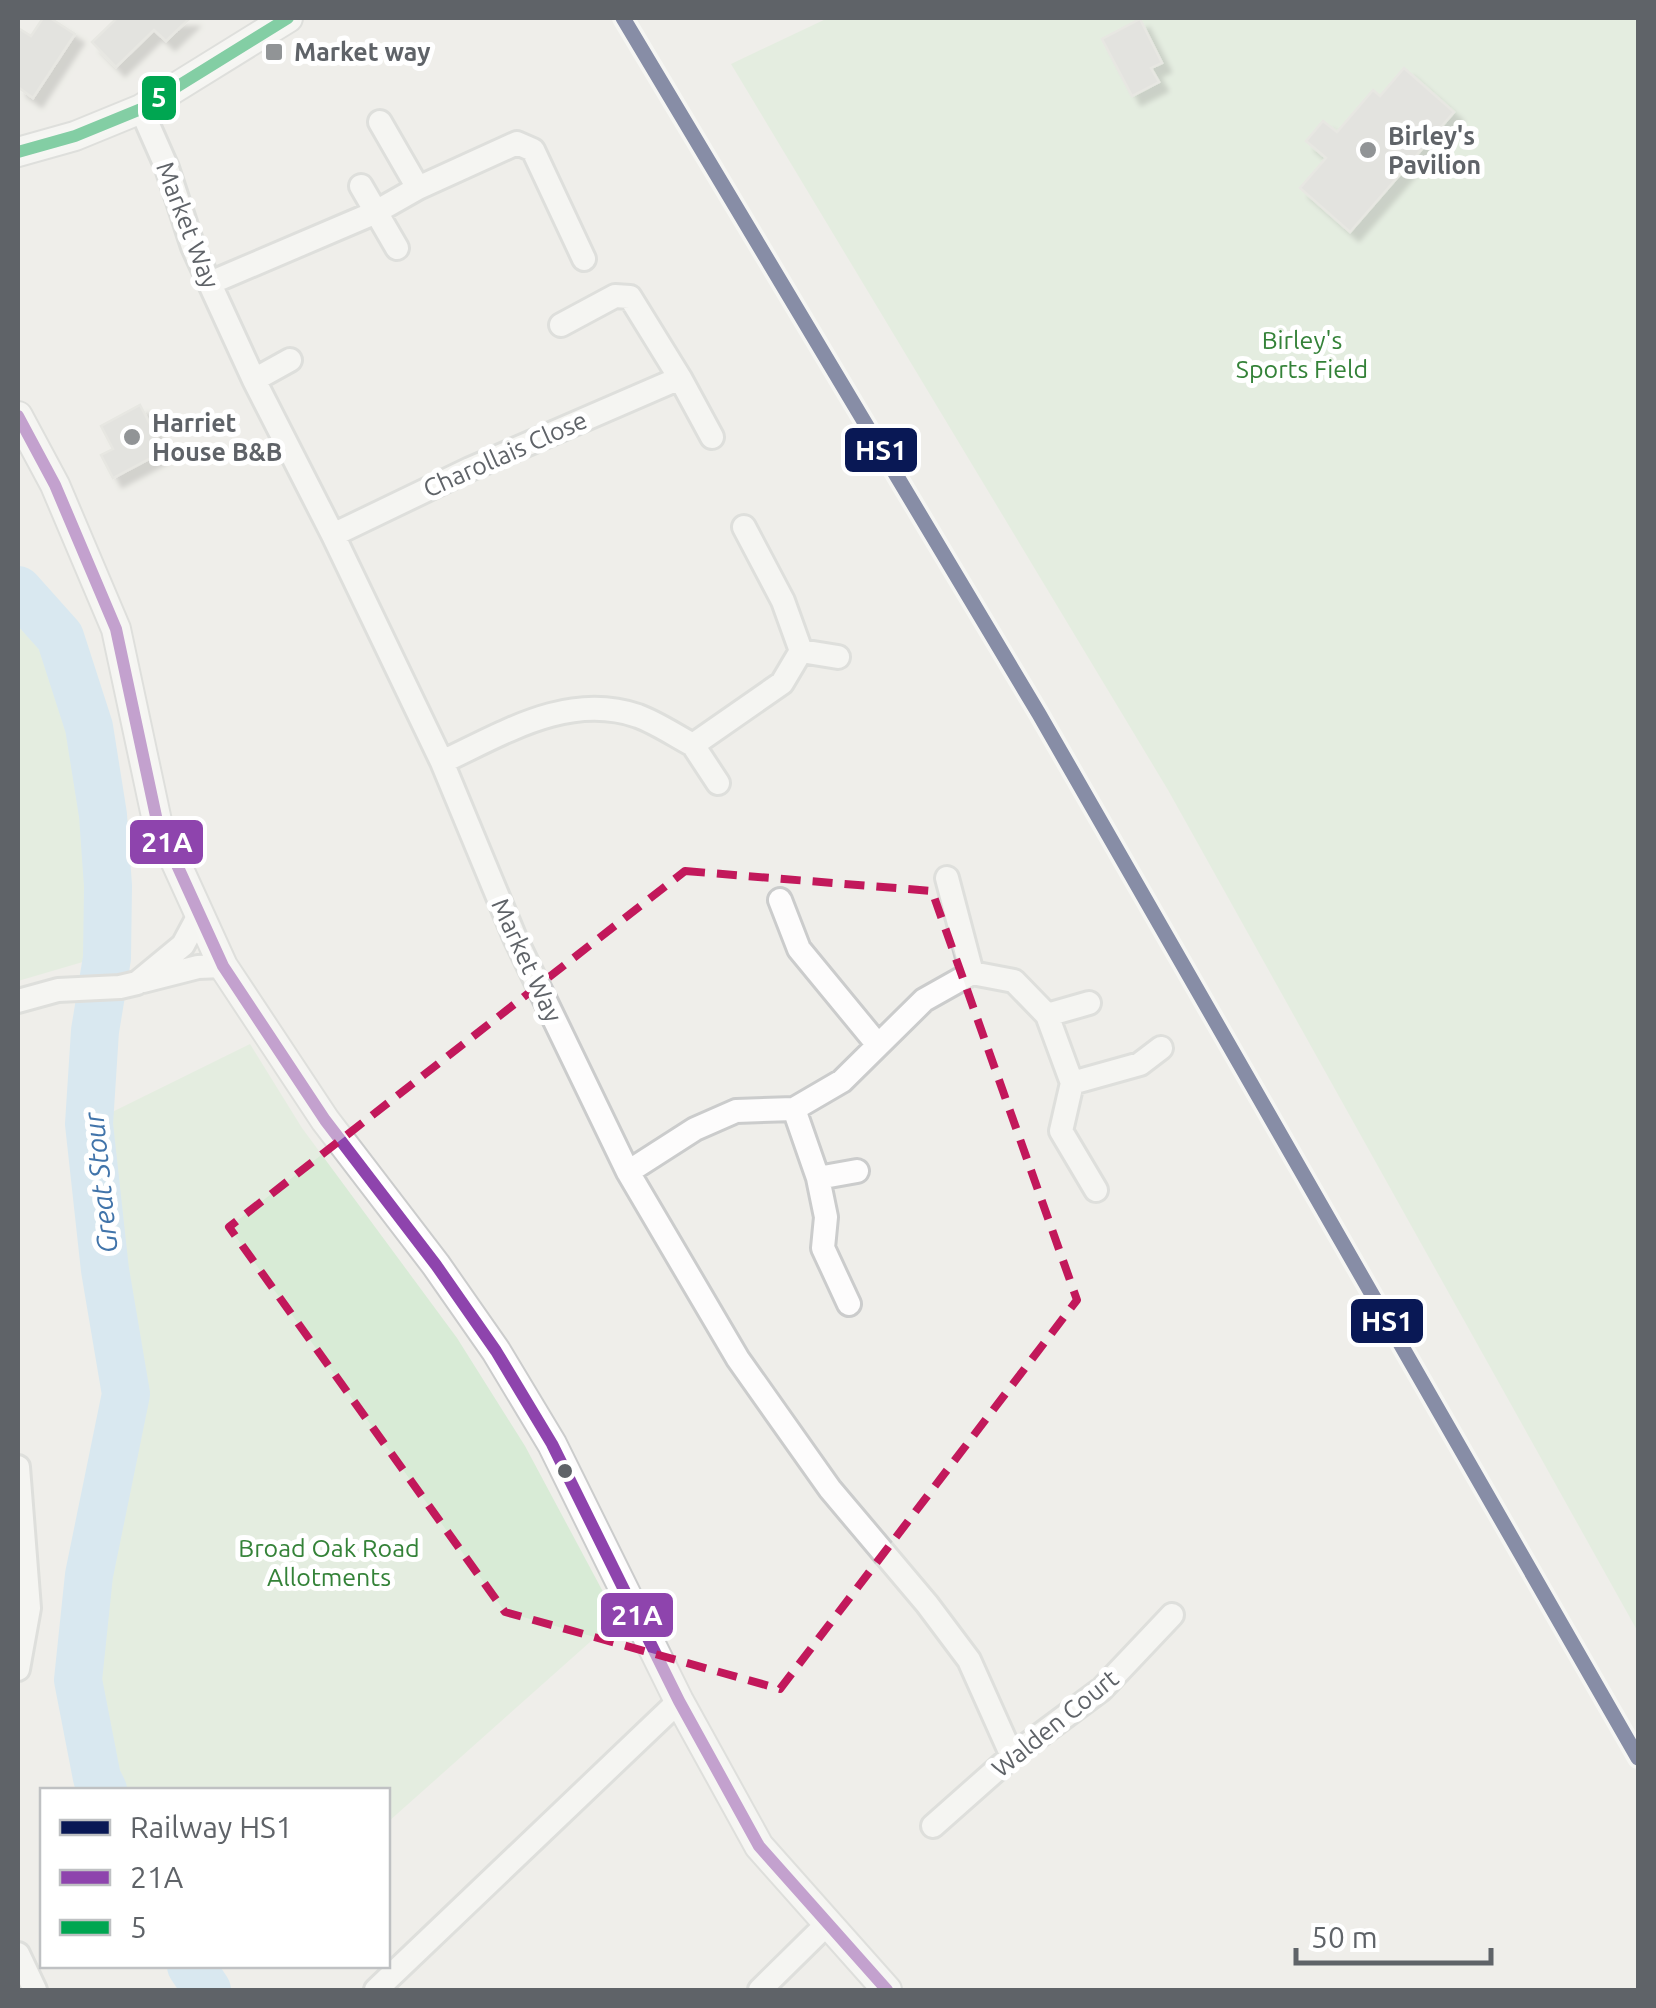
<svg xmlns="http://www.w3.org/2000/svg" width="1656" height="2008" viewBox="0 0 1656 2008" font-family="Ubuntu,sans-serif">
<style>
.green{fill:#d8ebd6}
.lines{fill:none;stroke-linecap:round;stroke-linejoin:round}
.river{stroke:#bfe0f9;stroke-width:48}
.building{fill:#d6d5d3;stroke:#deddd9;stroke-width:2.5;filter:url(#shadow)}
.minor-casing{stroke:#cbcccc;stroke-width:28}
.tertiary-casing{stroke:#cbcccc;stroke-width:32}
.minor{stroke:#fdfcfc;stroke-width:22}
.tertiary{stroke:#fdfcfc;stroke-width:28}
.bus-1-casing{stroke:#fff;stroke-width:20}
.bus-2-casing{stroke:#fff;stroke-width:20}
.bus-1{stroke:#8e44ad;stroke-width:12}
.bus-2{stroke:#00a651;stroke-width:12}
.rail-1-casing{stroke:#fff;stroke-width:22}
.rail-1{stroke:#091855;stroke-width:15}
.marked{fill:none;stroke:#c2185b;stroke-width:8;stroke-dasharray:20 12;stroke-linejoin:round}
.poi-dot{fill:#919496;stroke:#fff;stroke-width:4}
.bus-dot{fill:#5f6368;stroke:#fff;stroke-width:4}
.labels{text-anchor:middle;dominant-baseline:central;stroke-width:10;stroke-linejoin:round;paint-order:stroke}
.poi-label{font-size:25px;font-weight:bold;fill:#5f6368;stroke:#fff;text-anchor:start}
.street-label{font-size:25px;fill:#5f6368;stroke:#fff}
.park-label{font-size:25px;fill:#348238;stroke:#fff}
.water-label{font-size:28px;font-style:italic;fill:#4174aa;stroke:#fff}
.line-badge{stroke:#fff;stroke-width:4}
.badge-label{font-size:28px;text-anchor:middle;font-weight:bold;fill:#fff}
</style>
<defs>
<filter id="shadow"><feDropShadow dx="9" dy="9" stdDeviation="2.5" flood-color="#0004"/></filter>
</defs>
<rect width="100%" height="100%" fill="#efeeea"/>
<path class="green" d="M 828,18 L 1638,18 L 1638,1632 L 1168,790 L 731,64 Z
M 18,623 L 30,633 L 62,677 L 85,771 L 93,959 L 18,981 Z
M 250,1044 L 302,1128 L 457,1338 L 525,1446 L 617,1618 L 388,1822 L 388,1790 L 112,1790 L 86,1679 L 94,1575 L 130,1393 L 127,1348 L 112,1268 L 96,1120 Z"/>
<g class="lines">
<path class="river" d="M 18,590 L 60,637 L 89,727 L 103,815 L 108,886 L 107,958 L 95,1031 L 89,1124 L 105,1270 L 126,1394 L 89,1575 L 78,1680 L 97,1778 L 103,1790
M 191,1966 L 207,1990"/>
</g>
<path class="building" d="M 43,18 L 50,18 L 75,34 L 33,98 L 18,87 L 18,28 L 31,36 Z
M 117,18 L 190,18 L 166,41 L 154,30 L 116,67 L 92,42 Z
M 1140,19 L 1162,63 L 1151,68 L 1159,82 L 1132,96 L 1102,39 Z
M 1404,68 L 1454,112 L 1350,232 L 1300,188 L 1326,158 L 1306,141 L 1323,121 L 1337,132 L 1373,90 L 1380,96 Z
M 140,405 L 164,451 L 113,478 L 101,455 L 113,449 L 101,426 Z"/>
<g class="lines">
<defs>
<path id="minor" d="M 141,109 L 167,168 L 193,247 L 254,380 L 333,535 L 442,762 L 515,938 L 628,1172 L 738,1359 L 830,1489 L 927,1604 L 969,1660 L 1012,1756
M 380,122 L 418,188
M 361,186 L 397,248
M 210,283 L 374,213 L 418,188 L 517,143 L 533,150 L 584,259
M 680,378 L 712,437
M 254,380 L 290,360
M 333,535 L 470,469 L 680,378 L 630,297 L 615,296 L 561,325
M 801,651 L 838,657
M 693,745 L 718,783
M 442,762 C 504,733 568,692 638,716 C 657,723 676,736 693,745 L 782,683 L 801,651 L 783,601 L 744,527
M 947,878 L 972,973
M 780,900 L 799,949 L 878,1045
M 143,981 L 198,967 L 223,966
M 18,1001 L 58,990 L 120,987 L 137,983 L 183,945 L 198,917
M 1047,1015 L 1089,1003
M 1072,1083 L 1140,1064 L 1161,1048
M 794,1109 L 818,1178 L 826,1217 L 823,1248 L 849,1304
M 628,1172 L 695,1129 L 736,1111 L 794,1109 L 842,1081 L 924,1000 L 972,973 L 1014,981 L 1047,1015 L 1072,1083 L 1061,1131 L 1096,1190
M 818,1178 L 857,1171
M 18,1467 L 29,1608 L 18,1669
M 933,1826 L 1012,1756 L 1102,1689 L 1172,1615
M 18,1954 L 35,1990
M 376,1990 L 679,1701
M 760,1990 L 827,1924"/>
<path id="tertiary" d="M 18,152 L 75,136 L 141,109 L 288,18
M 18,416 L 55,485 L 116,629 L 157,821 L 223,966 L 325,1120 L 436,1265 L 496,1351 L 552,1444 L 679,1701 L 759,1846 L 887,1990"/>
</defs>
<use href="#minor" class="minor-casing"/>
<use href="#tertiary" class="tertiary-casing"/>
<use href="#minor" class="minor"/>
<use href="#tertiary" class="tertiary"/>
<defs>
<path id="bus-1" d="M 18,416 L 55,485 L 116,629 L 157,821 L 223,966 L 325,1120 L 436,1265 L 496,1351 L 552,1444 L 679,1701 L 759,1846 L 887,1990"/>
<path id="bus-2" d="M 18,152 L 75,136 L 141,109 L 288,18"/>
</defs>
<use href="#bus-1" class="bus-1-casing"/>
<use href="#bus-2" class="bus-2-casing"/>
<use href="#bus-1" class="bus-1"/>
<use href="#bus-2" class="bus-2"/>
<defs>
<path id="rail-1" d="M 623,18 L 1039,714 L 1638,1758"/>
</defs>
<use href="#rail-1" class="rail-1-casing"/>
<use href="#rail-1" class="rail-1"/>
</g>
<path d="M0 0H1656V2008H0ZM 685,871 L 932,891 L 1077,1300 L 780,1689 L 505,1612 L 229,1227 Z" fill="#efeeea" fill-opacity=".55" fill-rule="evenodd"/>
<path class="marked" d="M 685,871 L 932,891 L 1077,1300 L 780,1689 L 505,1612 L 229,1227 Z"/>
<g class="poi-dot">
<rect x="264" y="42" width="20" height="20" rx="5"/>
<circle cx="1368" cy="150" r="10"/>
<circle cx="132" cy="437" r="10"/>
</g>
<circle class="bus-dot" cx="565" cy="1471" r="9"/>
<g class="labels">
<g class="poi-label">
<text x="294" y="52">Market way</text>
<text x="1388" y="136">Birley's<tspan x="1388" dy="29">Pavilion</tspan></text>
<text x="152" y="423">Harriet<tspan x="152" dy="29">House B&amp;B</tspan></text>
</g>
<g class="street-label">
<text transform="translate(188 225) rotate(69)">Market Way</text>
<text transform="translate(505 454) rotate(-24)">Charollais Close</text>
<text transform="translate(527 960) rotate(65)">Market Way</text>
<text transform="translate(1055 1723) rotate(-39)">Walden Court</text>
</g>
<g class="park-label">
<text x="1302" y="340">Birley's<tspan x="1302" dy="29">Sports Field</tspan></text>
<text x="329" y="1548">Broad Oak Road<tspan x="329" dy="29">Allotments</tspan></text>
</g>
<g class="water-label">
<text transform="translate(100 1183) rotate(-96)">Great Stour</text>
</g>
</g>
<g class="line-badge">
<rect x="140" y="74" width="38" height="48" rx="10" fill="#00a651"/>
<rect x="843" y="426" width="76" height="48" rx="10" fill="#091855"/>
<rect x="128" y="818" width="77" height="48" rx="10" fill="#8e44ad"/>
<rect x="1349" y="1297" width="76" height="48" rx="10" fill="#091855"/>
<rect x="599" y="1591" width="76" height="48" rx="10" fill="#8e44ad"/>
</g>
<g class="badge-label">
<text x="159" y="107">5</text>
<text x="881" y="460">HS1</text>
<text x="167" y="852">21A</text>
<text x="1387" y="1331">HS1</text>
<text x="637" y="1625">21A</text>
</g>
<rect width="1656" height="2008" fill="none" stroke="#5f6368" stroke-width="40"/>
<rect x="40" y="1788" width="350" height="180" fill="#ffffff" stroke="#bfc1c3" stroke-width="2.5"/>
<rect x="60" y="1820" width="50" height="15" fill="#091855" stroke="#bfc1c3" stroke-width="2.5"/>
<text x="130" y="1838" font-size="30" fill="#5f6368">Railway HS1</text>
<rect x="60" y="1870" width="50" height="15" fill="#8e44ad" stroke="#bfc1c3" stroke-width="2.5"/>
<text x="130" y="1888" font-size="30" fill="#5f6368">21A</text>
<rect x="60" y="1920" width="50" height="15" fill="#00a651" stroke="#bfc1c3" stroke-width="2.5"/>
<text x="130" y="1938" font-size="30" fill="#5f6368">5</text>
<path d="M1296 1948v15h195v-15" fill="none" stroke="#5f6368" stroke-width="5"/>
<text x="1311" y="1948" font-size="30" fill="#5f6368" stroke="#ffffff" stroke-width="8" paint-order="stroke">50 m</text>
</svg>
